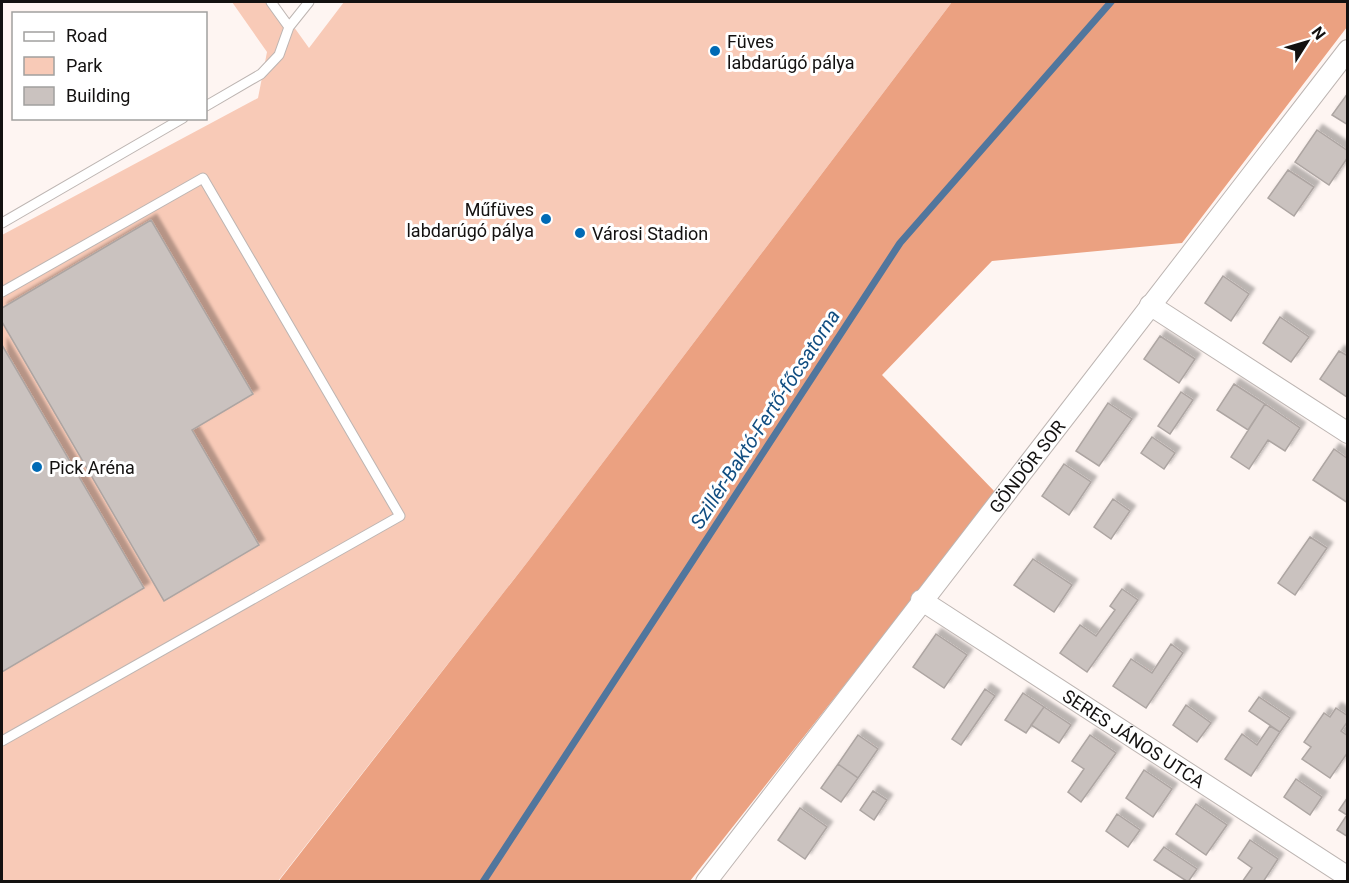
<svg xmlns="http://www.w3.org/2000/svg" width="1349" height="883" viewBox="0 0 1349 883" font-family="Roboto,sans-serif">
<style>
.green{fill:#f8cab7}
.forest{fill:#eba181}
.lines{fill:none;stroke-linecap:round;stroke-linejoin:round}
.stream{stroke:#51769d;stroke-width:7}
.building{fill:#cac2bf;stroke:#ada5a2;stroke-width:1.5;filter:url(#shadow)}
.service-casing{stroke:#bdb5b2;stroke-width:11}
.minor-casing{stroke:#bdb5b2;stroke-width:22}
.service{stroke:#fff;stroke-width:9}
.minor{stroke:#fff;stroke-width:20}
.poi-dot{fill:#006ab5;stroke:#fff;stroke-width:2}
.labels{text-anchor:middle;dominant-baseline:central;stroke-width:6;stroke-linejoin:round;paint-order:stroke}
.poi-label{font-size:18px;fill:#131110;stroke:#fff;text-anchor:start}
.street-label{font-size:18px;fill:#131110;stroke:#fff}
.water-label{font-size:20px;font-style:italic;fill:#124e81;stroke:#fff}
</style>
<defs>
<filter id="shadow"><feDropShadow dx="5.5" dy="-5.5" stdDeviation="1.5" flood-color="#0004"/></filter>
</defs>
<rect width="100%" height="100%" fill="#fef5f2"/>
<path class="green" d="M 232,2 L 276,2 L 309,48 L 344,2 L 952,2 L 529,560 L 278,881 L 2,881 L 2,235 L 258,98 L 267,52 Z"/>
<path class="forest" d="M 952,2 L 1347,2 L 1347,27 L 1182,243 L 992,261 L 882,375 L 996,493 L 690,881 L 278,882 L 529,560 Z"/>
<g class="lines">
<path class="stream" d="M 483,882 L 900,243 L 1111,2"/>
</g>
<path class="building" d="M 1348,93 L 1348,125 L 1332,115 Z
M 1317,130 L 1348,151 L 1348,157 L 1329,185 L 1295,162 Z
M 1288,170 L 1314,187 L 1294,216 L 1268,198 Z
M 151,220 L 253,394 L 192,430 L 259,545 L 164,601 L 2,322 L 2,308 Z
M 1223,276 L 1249,294 L 1231,321 L 1205,303 Z
M 1280,317 L 1309,337 L 1291,362 L 1263,343 Z
M 1160,336 L 1195,359 L 1179,383 L 1144,359 Z
M 2,345 L 144,588 L 2,672 Z
M 1339,351 L 1348,356 L 1347,397 L 1320,379 Z
M 1234,384 L 1265,404 L 1248,430 L 1217,410 Z
M 1181,392 L 1193,400 L 1170,434 L 1158,426 Z
M 1108,403 L 1132,419 L 1099,466 L 1076,451 Z
M 1265,404 L 1300,428 L 1285,451 L 1268,440 L 1249,469 L 1231,457 Z
M 1152,437 L 1175,453 L 1164,469 L 1141,453 Z
M 1334,449 L 1348,459 L 1348,503 L 1313,480 Z
M 1064,464 L 1091,482 L 1069,515 L 1042,496 Z
M 1113,499 L 1130,511 L 1111,539 L 1094,527 Z
M 1310,537 L 1327,548 L 1295,595 L 1278,583 Z
M 1033,559 L 1072,585 L 1054,612 L 1014,585 Z
M 1122,589 L 1138,600 L 1087,672 L 1060,653 L 1080,625 L 1096,636 L 1115,610 L 1110,606 Z
M 936,634 L 967,655 L 944,688 L 913,667 Z
M 1171,644 L 1183,653 L 1146,708 L 1113,686 L 1131,659 L 1152,673 Z
M 985,689 L 995,696 L 961,745 L 952,739 Z
M 1023,693 L 1044,707 L 1026,733 L 1005,720 Z
M 1259,697 L 1290,718 L 1280,732 L 1249,711 Z
M 1186,705 L 1211,723 L 1197,742 L 1173,725 Z
M 1044,707 L 1071,725 L 1059,743 L 1031,725 Z
M 1336,708 L 1348,716 L 1348,721 L 1341,731 L 1348,736 L 1348,752 L 1330,778 L 1302,759 L 1311,747 L 1304,742 L 1324,713 L 1330,717 Z
M 1270,726 L 1280,732 L 1251,776 L 1225,759 L 1242,734 L 1257,745 Z
M 858,735 L 878,749 L 858,778 L 838,764 Z
M 1090,735 L 1116,753 L 1081,802 L 1068,792 L 1084,769 L 1072,761 Z
M 838,764 L 858,778 L 841,802 L 821,788 Z
M 1144,770 L 1172,789 L 1153,817 L 1126,798 Z
M 1296,779 L 1322,797 L 1310,815 L 1284,797 Z
M 873,791 L 887,800 L 874,820 L 860,810 Z
M 1348,797 L 1348,837 L 1337,830 L 1347,815 L 1339,810 Z
M 1196,804 L 1227,825 L 1206,855 L 1176,834 Z
M 800,808 L 827,827 L 805,859 L 778,840 Z
M 1117,814 L 1140,830 L 1128,847 L 1106,831 Z
M 1250,840 L 1278,859 L 1263,882 L 1242,882 L 1252,868 L 1238,858 Z
M 1164,847 L 1197,869 L 1188,882 L 1154,860 Z"/>
<g class="lines">
<defs>
<path id="service" d="M 271,2 L 289,27
M 206,106 L 261,74 L 279,55 L 289,27 L 309,2
M 2,223 L 183,118
M 2,292 L 203,178 L 400,516 L 2,741"/>
<g id="minor">
<path d="M 1150,305 L 1348,433"/>
<path id="s1" d="M 921,600 L 1348,877"/>
<path id="s2" d="M 706,882 L 1348,50"/>
</g>
</defs>
<use href="#service" class="service-casing"/>
<use href="#minor" class="minor-casing"/>
<use href="#service" class="service"/>
<use href="#minor" class="minor"/>
</g>
<g class="poi-dot">
<circle cx="715" cy="51" r="6"/>
<circle cx="546" cy="219" r="6"/>
<circle cx="580" cy="233" r="6"/>
<circle cx="37" cy="467" r="6"/>
</g>
<g class="labels">
<g class="poi-label">
<text x="727" y="41">Füves<tspan x="727" dy="21">labdarúgó pálya</tspan></text>
<text x="534" y="209" text-anchor="end">Műfüves<tspan x="534" dy="21">labdarúgó pálya</tspan></text>
<text x="592" y="233">Városi Stadion</text>
<text x="49" y="467">Pick Aréna</text>
</g>
<g class="street-label">
<text stroke="none"><textPath href="#s2" startOffset="525">GÖNDÖR SOR</textPath></text>
<text stroke="none"><textPath href="#s1" startOffset="254">SERES JÁNOS UTCA</textPath></text>
</g>
<g class="water-label">
<text transform="translate(765 419) rotate(-57)">Szillér-Baktó-Fertő-főcsatorna</text>
</g>
</g>
<rect width="1349" height="883" fill="none" stroke="#131110" stroke-width="6"/>
<rect x="12" y="12" width="195" height="108" fill="#ffffff" stroke="#a1a09f" stroke-width="1.5"/>
<rect x="24" y="32" width="30" height="9" fill="#ffffff" stroke="#a1a09f" stroke-width="1.5"/>
<text x="66" y="42" font-size="18" fill="#131110">Road</text>
<rect x="24" y="57" width="30" height="18" fill="#f8cab7" stroke="#a1a09f" stroke-width="1.5"/>
<text x="66" y="72" font-size="18" fill="#131110">Park</text>
<rect x="24" y="87" width="30" height="18" fill="#cac2bf" stroke="#a1a09f" stroke-width="1.5"/>
<text x="66" y="102" font-size="18" fill="#131110">Building</text>
<g transform="translate(1307 42) rotate(53)" stroke="#ffffff" stroke-width="4.5" paint-order="stroke">
<path d="M0-4.5L10 22L0 15L-10 22Z" fill="#131110"/>
<text y="-9" font-size="16" font-weight="bold" text-anchor="middle" fill="#131110">N</text>
</g>
</svg>
